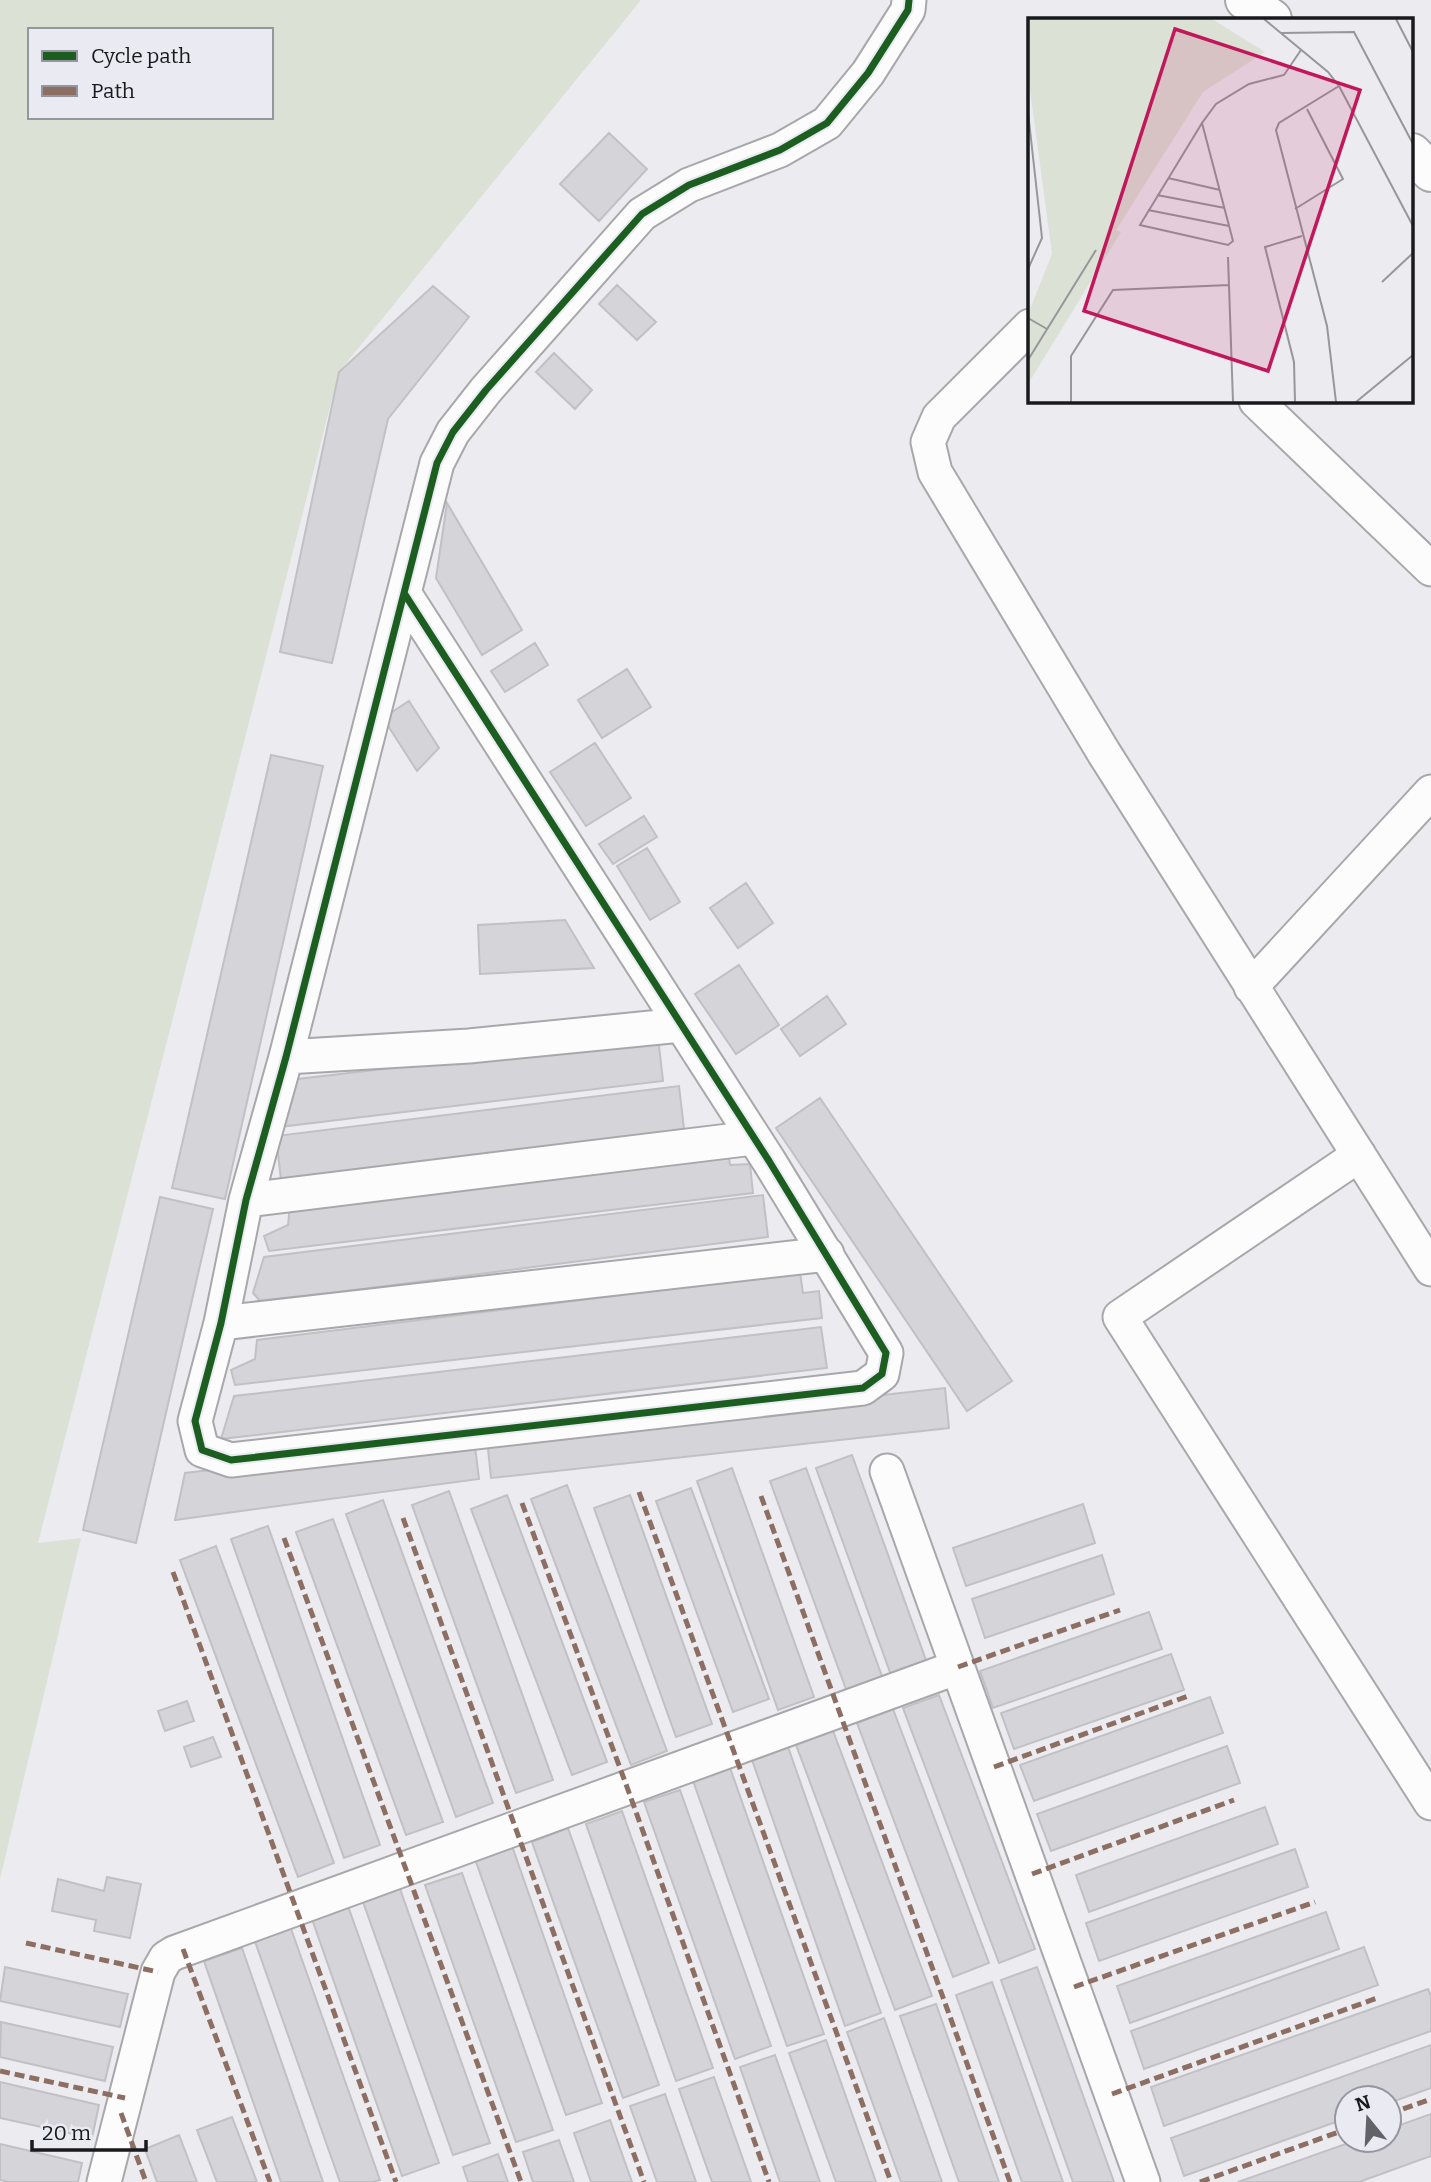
<svg xmlns="http://www.w3.org/2000/svg" width="1431" height="2182" viewBox="0 0 1431 2182" font-family="Bitter,serif">
<style>
.green{fill:#dce1d6;fill-rule:evenodd}
.building{fill:#d5d4d8;stroke:#c1c1c5;stroke-width:2}
.lines{fill:none;stroke-linecap:round;stroke-linejoin:round}
.street-casing{stroke:#a8a8ab;stroke-width:37}
.secondary-casing{stroke:#a8a8ab;stroke-width:42}
.street{stroke:#fcfcfd;stroke-width:33}
.secondary{stroke:#fcfcfd;stroke-width:38}
.quiet{stroke:#8d6e63;stroke-width:5;stroke-dasharray:10 5;stroke-linecap:butt}
.cycleway-casing{stroke:#e9eaf2;stroke-width:11}
.cycleway{stroke:#1b5e20;stroke-width:7}
.inset-road{fill:none;stroke:#97979b;stroke-width:2}
.view{fill:#c2185b;fill-opacity:0.15;stroke:#c2185b;stroke-width:3.5}
.inset-edge{fill:none;stroke:#191a1c;stroke-width:3.5}
</style>
<rect width="100%" height="100%" fill="#ebebf0"/>
<path class="green" d="M 0,0 L 641,0 L 339,372 L 38,1543 L 81,1538 L 0,1879 ZM 30,30 L 271,30 L 271,117 L 30,117 Z"/>
<path class="building" d="M 609,133 L 647,169 L 599,221 L 560,184 Z
M 617,285 L 656,322 L 637,340 L 599,304 Z
M 433,286 L 469,317 L 388,419 L 332,663 L 280,652 L 339,372 Z
M 554,353 L 592,390 L 575,409 L 536,372 Z
M 447,503 L 522,630 L 482,655 L 436,578 Z
M 535,643 L 548,665 L 505,692 L 491,671 Z
M 627,669 L 651,707 L 602,738 L 578,700 Z
M 409,701 L 439,748 L 417,771 L 383,718 Z
M 595,743 L 631,798 L 586,826 L 550,772 Z
M 271,755 L 323,766 L 225,1199 L 172,1188 Z
M 644,816 L 657,837 L 613,864 L 599,844 Z
M 647,848 L 680,902 L 650,920 L 617,866 Z
M 746,883 L 773,923 L 738,948 L 710,908 Z
M 565,920 L 594,968 L 480,974 L 478,925 Z
M 739,965 L 779,1025 L 736,1054 L 695,994 Z
M 827,996 L 846,1024 L 800,1056 L 781,1029 Z
M 658,1037 L 663,1081 L 279,1127 L 289,1080 Z
M 679,1086 L 684,1129 L 281,1180 L 276,1136 Z
M 820,1098 L 1012,1381 L 967,1411 L 776,1128 Z
M 728,1151 L 730,1165 L 750,1164 L 753,1193 L 269,1251 L 264,1236 L 288,1225 L 290,1205 Z
M 763,1195 L 768,1237 L 261,1302 L 253,1293 L 264,1257 Z
M 160,1197 L 213,1209 L 136,1543 L 83,1530 Z
M 800,1273 L 803,1293 L 819,1291 L 822,1318 L 235,1385 L 231,1370 L 255,1359 L 257,1340 Z
M 821,1327 L 827,1368 L 221,1439 L 234,1396 Z
M 945,1388 L 949,1428 L 491,1478 L 487,1439 Z
M 474,1438 L 479,1479 L 175,1520 L 185,1473 Z
M 852,1455 L 927,1663 L 891,1675 L 816,1468 Z
M 732,1468 L 814,1697 L 778,1710 L 697,1481 Z
M 806,1468 L 883,1679 L 847,1692 L 770,1481 Z
M 567,1485 L 667,1751 L 631,1765 L 531,1499 Z
M 691,1488 L 769,1699 L 733,1712 L 656,1501 Z
M 449,1491 L 553,1780 L 516,1793 L 412,1505 Z
M 507,1495 L 607,1762 L 572,1775 L 471,1509 Z
M 630,1495 L 712,1724 L 676,1737 L 594,1508 Z
M 383,1500 L 493,1803 L 456,1817 L 346,1514 Z
M 1083,1504 L 1095,1543 L 966,1586 L 953,1548 Z
M 333,1519 L 443,1822 L 406,1835 L 296,1532 Z
M 268,1526 L 380,1845 L 344,1858 L 231,1539 Z
M 216,1546 L 334,1863 L 298,1877 L 180,1560 Z
M 1102,1555 L 1114,1594 L 985,1638 L 972,1599 Z
M 1149,1612 L 1162,1649 L 993,1708 L 980,1671 Z
M 1171,1654 L 1184,1690 L 1014,1749 L 1001,1713 Z
M 939,1695 L 1035,1949 L 999,1963 L 903,1708 Z
M 1210,1697 L 1223,1733 L 1034,1801 L 1020,1765 Z
M 187,1701 L 194,1721 L 165,1731 L 158,1711 Z
M 893,1709 L 989,1963 L 953,1977 L 857,1723 Z
M 832,1728 L 932,1996 L 895,2010 L 795,1742 Z
M 213,1737 L 221,1757 L 191,1767 L 184,1747 Z
M 787,1744 L 881,2013 L 845,2026 L 751,1757 Z
M 1227,1746 L 1240,1783 L 1051,1851 L 1037,1814 Z
M 729,1765 L 824,2034 L 787,2046 L 692,1778 Z
M 680,1790 L 771,2046 L 735,2059 L 644,1802 Z
M 1265,1807 L 1278,1844 L 1089,1912 L 1076,1875 Z
M 622,1811 L 713,2068 L 676,2081 L 586,1824 Z
M 568,1828 L 659,2085 L 623,2098 L 532,1842 Z
M 512,1846 L 602,2103 L 566,2115 L 475,1859 Z
M 1295,1849 L 1308,1887 L 1099,1961 L 1086,1923 Z
M 462,1873 L 553,2130 L 516,2142 L 425,1885 Z
M 107,1877 L 141,1884 L 130,1938 L 94,1931 L 96,1920 L 52,1911 L 58,1879 L 104,1891 Z
M 399,1886 L 490,2143 L 453,2155 L 362,1899 Z
M 348,1906 L 439,2163 L 402,2176 L 312,1919 Z
M 1326,1912 L 1339,1949 L 1130,2023 L 1117,1986 Z
M 289,1923 L 380,2180 L 373,2182 L 340,2182 L 253,1936 Z
M 1364,1947 L 1378,1985 L 1144,2069 L 1131,2031 Z
M 242,1948 L 323,2182 L 281,2182 L 204,1961 Z
M 5,1967 L 128,1994 L 120,2027 L 0,2001 Z
M 1037,1967 L 1114,2182 L 1073,2182 L 1001,1980 Z
M 992,1982 L 1063,2182 L 1022,2182 L 956,1995 Z
M 1428,1989 L 1431,1996 L 1431,2031 L 1164,2126 L 1151,2087 Z
M 936,2004 L 999,2182 L 959,2182 L 900,2016 Z
M 884,2018 L 942,2182 L 901,2182 L 847,2032 Z
M 1,2022 L 113,2047 L 105,2081 L 0,2057 Z
M 826,2040 L 876,2182 L 836,2182 L 789,2053 Z
M 1431,2045 L 1431,2088 L 1389,2103 L 1389,2098 L 1347,2098 L 1347,2118 L 1184,2176 L 1171,2138 Z
M 775,2055 L 820,2182 L 780,2182 L 740,2067 Z
M 714,2077 L 751,2182 L 712,2182 L 679,2089 Z
M 0,2082 L 99,2105 L 92,2138 L 0,2118 Z
M 665,2094 L 696,2182 L 657,2182 L 630,2106 Z
M 1431,2114 L 1431,2156 L 1359,2182 L 1238,2182 L 1357,2140 L 1389,2140 L 1389,2129 Z
M 232,2117 L 257,2182 L 217,2182 L 197,2130 Z
M 610,2120 L 632,2182 L 591,2182 L 574,2133 Z
M 179,2135 L 197,2182 L 157,2182 L 145,2149 Z
M 559,2140 L 574,2182 L 533,2182 L 523,2152 Z
M 0,2144 L 82,2163 L 78,2182 L 9,2182 L 0,2180 Z
M 498,2154 L 508,2182 L 468,2182 L 463,2167 Z"/>
<g class="lines">
<defs>
<path id="street" d="M 1030,326 L 939,417 L 928,442 L 935,472 L 1104,753 L 1431,1269
M 1256,401 L 1431,569
M 404,593 L 286,1057 L 246,1200 L 221,1323 L 195,1421 L 202,1450 L 231,1460 L 863,1388 L 882,1374 L 886,1353 L 769,1161 L 404,593 L 437,463 L 453,432 L 486,390 L 642,214 L 689,185 L 780,150 L 827,123 L 868,73 L 908,10 L 909,0
M 1251,987 L 1431,792
M 286,1057 L 469,1046 L 681,1025
M 1359,1155 L 1120,1317 L 1431,1803
M 246,1200 L 753,1138
M 221,1323 L 827,1254
M 887,1471 L 1143,2182
M 104,2182 L 158,1972 L 166,1958 L 174,1953 L 958,1667"/>
<path id="secondary" d="M 1245,0 L 1272,19
M 1412,153 L 1431,172"/>
</defs>
<use href="#street" class="street-casing"/>
<use href="#secondary" class="secondary-casing"/>
<use href="#street" class="street"/>
<use href="#secondary" class="secondary"/>
<path class="quiet" d="M 639,1492 L 891,2182
M 761,1496 L 1010,2182
M 522,1503 L 627,1787 L 769,2182
M 403,1518 L 644,2182
M 284,1538 L 521,2182
M 173,1572 L 396,2182
M 958,1667 L 1120,1610
M 994,1767 L 1188,1696
M 1032,1874 L 1234,1800
M 26,1943 L 158,1972
M 183,1949 L 270,2182
M 1074,1987 L 1315,1902
M 0,2071 L 125,2098
M 1112,2094 L 1380,1997
M 121,2113 L 146,2182
M 1389,2114 L 1431,2099
M 1200,2182 L 1347,2129"/>
<defs>
<path id="cycleway" d="M 404,593 L 286,1057 L 246,1200 L 221,1323 L 195,1421 L 202,1450 L 231,1460 L 863,1388 L 882,1374 L 886,1353 L 769,1161 L 404,593 L 437,463 L 453,432 L 486,390 L 642,214 L 689,185 L 780,150 L 827,123 L 868,73 L 908,10 L 909,0"/>
</defs>
<use href="#cycleway" class="cycleway-casing"/>
<use href="#cycleway" class="cycleway"/>
</g>
<g transform="translate(1028 18)">
<rect width="385" height="385" fill="#ebebf0"/>
<path d="M 0,1 L 184,1 L 237,34 L 175,74 L 88,212 L 93,214 L 0,366 L 0,296 L 24,236 L 0,57 Z" fill="#dce1d6"/>
<path class="inset-road" d="M 236,1 L 300,54 L 311,68 L 385,208M 368,1 L 385,34M 253,15 L 326,14 L 385,126M 0,94 L 14,220 L 0,251M 174,105 L 112,207 L 200,227 L 205,223 L 174,105 L 188,86 L 221,66 L 256,57 L 273,32M 140,160 L 192,172M 129,177 L 197,190M 267,191 L 315,161 L 279,91M 120,192 L 201,208M 200,239 L 205,384M 354,264 L 385,235M 0,300 L 19,311M 0,342 L 68,232M 43,384 L 43,338 L 85,272 L 201,267M 267,384 L 266,344 L 237,229 L 274,218M 308,384 L 299,308 L 248,112 L 251,105 L 311,68M 328,384 L 385,337"/>
<path class="view" d="M 147,11 L 332,72 L 240,353 L 56,293 Z"/>
<rect width="385" height="385" class="inset-edge"/>
</g>
<rect x="28" y="28" width="245" height="91" fill="#e9eaf2" stroke="#96979c" stroke-width="2"/>
<rect x="42" y="51" width="35" height="10" fill="#1b5e20" stroke="#96979c" stroke-width="2"/>
<text x="91" y="63" font-size="21" fill="#191a1c">Cycle path</text>
<rect x="42" y="86" width="35" height="10" fill="#8d6e63" stroke="#96979c" stroke-width="2"/>
<text x="91" y="98" font-size="21" fill="#191a1c">Path</text>
<g transform="translate(1368 2119) rotate(342)"><circle r="33" fill="#e9eaf2" stroke="#96979c" stroke-width="2"/>
<path d="M0-5L12 26L0 18L-12 26Z" fill="#626366"/>
<text y="-10" font-size="19" font-weight="bold" text-anchor="middle" fill="#191a1c">N</text>
</g>
<path d="M32 2140v10h114v-10" fill="none" stroke="#191a1c" stroke-width="3.5"/>
<text x="42" y="2140" font-size="21" fill="#191a1c" stroke="#e9eaf2" stroke-width="5" paint-order="stroke">20 m</text>
</svg>
